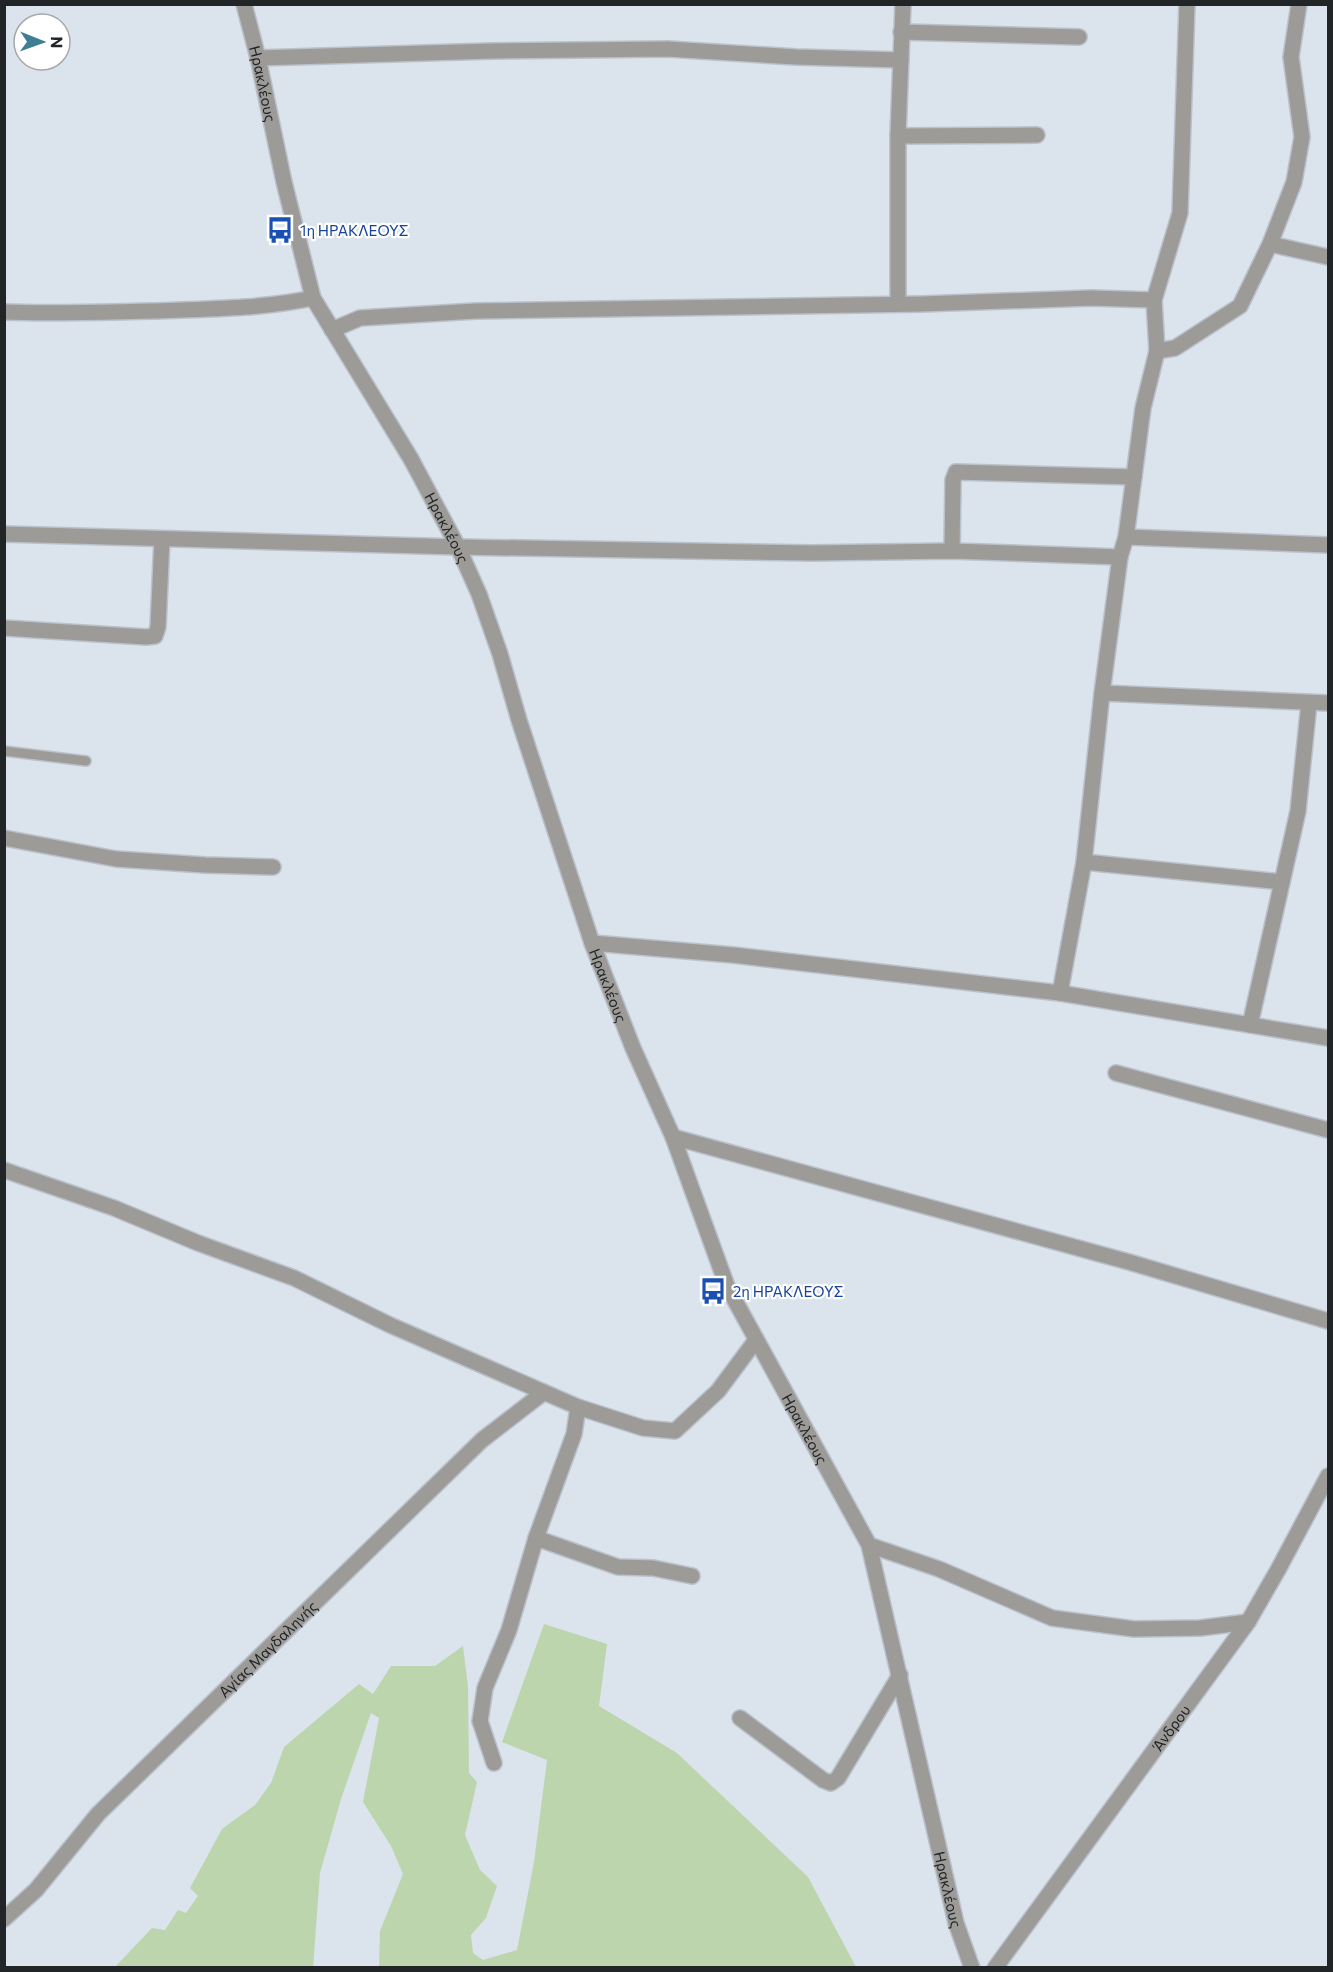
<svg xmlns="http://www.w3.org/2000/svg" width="1333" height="1972" viewBox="0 0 1333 1972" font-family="Commissioner,sans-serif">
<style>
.green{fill:#bdd5ad}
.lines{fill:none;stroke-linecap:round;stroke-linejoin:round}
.service-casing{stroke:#bac1ca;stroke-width:12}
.minor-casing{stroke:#bac1ca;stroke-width:18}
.tertiary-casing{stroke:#bac1ca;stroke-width:18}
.service{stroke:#9d9b97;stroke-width:9}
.minor{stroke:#9d9b97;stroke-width:15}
.tertiary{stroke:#9d9b97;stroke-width:15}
.labels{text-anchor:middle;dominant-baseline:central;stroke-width:4.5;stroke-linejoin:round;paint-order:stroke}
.street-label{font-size:15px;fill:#222528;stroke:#fff}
.transit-label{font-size:15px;fill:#164399;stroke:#fff;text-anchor:start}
</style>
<rect width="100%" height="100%" fill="#dbe3ed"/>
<path class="green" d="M 544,1624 L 607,1644 L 599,1706 L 677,1753 L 808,1877 L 856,1967 L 379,1967 L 380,1931 L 403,1874 L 391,1846 L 363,1802 L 379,1718 L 371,1713 L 341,1799 L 320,1873 L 313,1967 L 115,1967 L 152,1928 L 165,1930 L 178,1910 L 186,1913 L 198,1896 L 190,1888 L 222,1829 L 255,1805 L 271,1783 L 284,1747 L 359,1684 L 373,1694 L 391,1666 L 435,1666 L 463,1646 L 468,1687 L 469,1773 L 477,1782 L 465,1835 L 480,1870 L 497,1886 L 486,1918 L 471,1935 L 473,1953 L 483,1960 L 517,1950 L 534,1862 L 547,1760 L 502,1742 Z"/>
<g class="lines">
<defs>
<path id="service" d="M 4,751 L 86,761"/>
<g id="minor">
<path d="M 901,32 L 1079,37"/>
<path d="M 258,58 L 492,51 L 668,49 L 796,57 L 901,60"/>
<path d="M 898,136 L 1037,135"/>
<path d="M 1270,244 L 1328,257"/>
<path d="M 1154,300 L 1180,213 L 1187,4"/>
<path d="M 898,304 L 898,136 L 903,4"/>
<path d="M 4,312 C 54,314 103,312 152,311 C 207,309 260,309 313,298"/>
<path d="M 332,330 L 360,318 L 476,311 L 921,304 L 1091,298 L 1154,300 L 1157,351 L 1143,408 L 1126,537 L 1120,557 L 1102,693 L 1084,862 L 1060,993"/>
<path d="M 1157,351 L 1175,348 L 1240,306 L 1270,244 L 1294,182 L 1302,137 L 1291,57 L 1299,4"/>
<path d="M 4,534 L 458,547 L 812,553 L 952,551 L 1120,557"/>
<path d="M 1126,537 L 1328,545"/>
<path d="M 952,551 L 953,480 L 956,472 L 1134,477"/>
<path d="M 4,628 L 146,637 L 155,636 L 158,627 L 162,539"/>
<path d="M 1102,693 L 1328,703"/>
<path d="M 4,838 L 116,859 L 205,865 L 273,867"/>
<path d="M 1084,862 L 1282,882"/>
<path d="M 592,943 L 733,955 L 1060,993 L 1328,1038"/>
<path d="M 1250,1025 L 1298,811 L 1309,703"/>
<path d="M 1116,1073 L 1328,1130"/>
<path d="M 673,1137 L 1129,1262 L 1328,1321"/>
<path d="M 4,1170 L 114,1208 L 198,1243 L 294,1278 L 390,1325 L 578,1407 L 643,1428 L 675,1431 L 718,1391 L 756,1340"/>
<path d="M 536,1538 L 618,1567 L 653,1568 L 692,1576"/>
<path d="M 869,1545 L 939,1569 L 1052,1618 L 1134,1629 L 1200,1628 L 1248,1622"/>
<path d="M 740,1718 L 823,1780 L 831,1783 L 838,1778 L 900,1675"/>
<path d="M 494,1763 L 480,1721 L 485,1688 L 509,1630 L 536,1538 L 574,1434 L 578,1407"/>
<path id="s1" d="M 4,1919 L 36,1890 L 98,1814 L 482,1440 L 543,1393"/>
</g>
<g id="tertiary">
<path id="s2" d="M 244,4 L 258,58 L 284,182 L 313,298 L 411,459 L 458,547 L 479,594 L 500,654 L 519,720 L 592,943 L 633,1048 L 673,1137 L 727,1286 L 869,1545 L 956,1923 L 972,1968"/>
<path id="s3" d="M 995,1968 L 1248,1622 L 1279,1568 L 1328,1476"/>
</g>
</defs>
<use href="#service" class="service-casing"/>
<use href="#minor" class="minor-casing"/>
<use href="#tertiary" class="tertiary-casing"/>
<use href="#service" class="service"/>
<use href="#minor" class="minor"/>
<use href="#tertiary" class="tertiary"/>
</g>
<defs>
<symbol id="bus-bare" viewBox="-9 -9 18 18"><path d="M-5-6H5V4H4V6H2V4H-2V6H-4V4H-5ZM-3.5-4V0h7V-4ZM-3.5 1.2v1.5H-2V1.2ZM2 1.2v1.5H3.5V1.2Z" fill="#1a4fb4" stroke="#fff" stroke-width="2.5" paint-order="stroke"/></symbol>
</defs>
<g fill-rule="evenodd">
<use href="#bus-bare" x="261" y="211" width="38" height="38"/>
<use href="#bus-bare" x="694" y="1272" width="38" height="38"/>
</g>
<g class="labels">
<g class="street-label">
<text stroke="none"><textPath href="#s2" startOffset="82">Ηρακλέους</textPath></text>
<text stroke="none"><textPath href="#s2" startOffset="568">Ηρακλέους</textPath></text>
<text stroke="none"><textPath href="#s2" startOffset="1054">Ηρακλέους</textPath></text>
<text stroke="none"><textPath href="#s2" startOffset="1540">Ηρακλέους</textPath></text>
<text stroke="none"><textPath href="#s1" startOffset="378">Αγίας Μαγδαληνής</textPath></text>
<text stroke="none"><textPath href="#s3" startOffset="298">Άνδρου</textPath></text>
<text stroke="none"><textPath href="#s2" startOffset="2026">Ηρακλέους</textPath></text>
</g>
<g class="transit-label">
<text x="300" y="230">1η ΗΡΑΚΛΕΟΥΣ</text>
<text x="733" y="1291">2η ΗΡΑΚΛΕΟΥΣ</text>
</g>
</g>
<rect width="1333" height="1972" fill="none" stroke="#222528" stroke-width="12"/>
<g transform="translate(42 42) rotate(91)"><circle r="28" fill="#ffffff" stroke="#a7a8a9" stroke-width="1.5"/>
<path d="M0-4.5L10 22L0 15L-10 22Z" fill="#407f93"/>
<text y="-9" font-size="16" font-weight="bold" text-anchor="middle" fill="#222528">N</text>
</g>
</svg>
